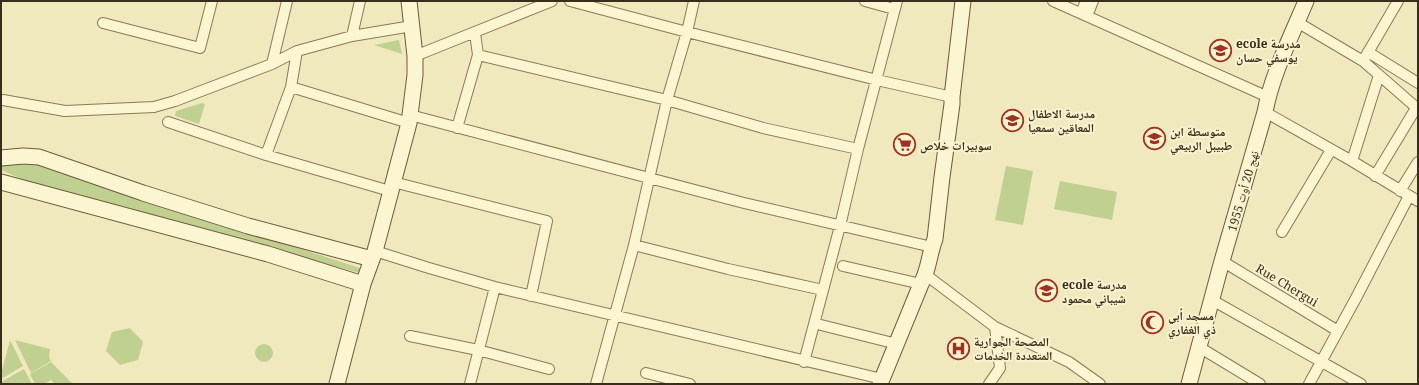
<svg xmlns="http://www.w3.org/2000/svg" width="1419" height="385" viewBox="0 0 1419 385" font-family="'Noto Serif','Noto Naskh Arabic',serif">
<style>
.green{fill:#c0d091}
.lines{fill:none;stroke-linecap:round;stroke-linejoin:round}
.street-casing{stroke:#8b7955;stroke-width:12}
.secondary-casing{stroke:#6d5a38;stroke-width:17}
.street{stroke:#fcf5d2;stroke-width:10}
.secondary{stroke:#fcf5d2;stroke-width:15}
.labels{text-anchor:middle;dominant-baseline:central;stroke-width:4;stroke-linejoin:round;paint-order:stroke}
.poi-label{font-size:12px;font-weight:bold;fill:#392e1b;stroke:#f8f2ce;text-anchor:start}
.street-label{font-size:12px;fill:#392e1b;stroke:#f8f2ce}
</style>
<rect width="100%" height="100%" fill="#f1e9be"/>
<path class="green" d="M 399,40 L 402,54 L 374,45 Z
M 202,103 L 205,104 L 199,124 L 175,116 L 176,111 Z
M 26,160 L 354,266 L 362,269 L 360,273 L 83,200 L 26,181 L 1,170 L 1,162 Z
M 1006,166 L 1033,171 L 1023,225 L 995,220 Z
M 1060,181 L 1117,192 L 1112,220 L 1054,209 Z
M 130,328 L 143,342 L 138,360 L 120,365 L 106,351 L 112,332 Z
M 10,340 L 23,366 L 1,379 L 1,374 Z
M 15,340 L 50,349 L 49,357 L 51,361 L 31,373 Z
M255 353a9 9 0 1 1 18 0a9 9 0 1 1-18 0Z
M 51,362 L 73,384 L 55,384 L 51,380 L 44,384 L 35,384 L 30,374 Z
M 24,369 L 32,384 L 1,384 L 1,382 Z"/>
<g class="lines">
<defs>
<path id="street" d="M 570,1 L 687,32 L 877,80 L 952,97
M 865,1 L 894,9
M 1053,1 L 1268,97
M 1081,13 L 1086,1
M 1087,16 L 1093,1
M 1297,22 L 1363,61 L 1418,109
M 103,23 L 200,48 L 212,1
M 475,33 L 478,55
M 352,36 L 360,1
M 1368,52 L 1418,83
M 415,56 L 552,1
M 1363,61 L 1398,1
M 272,64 L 287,1
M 291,87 L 409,123
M 3,100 L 65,111 L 154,107 L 175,101 L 272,64 L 297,51 L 352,36 L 412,26
M 1265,112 L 1352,161 L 1418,201
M 410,115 L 744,203 L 932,247
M 168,122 L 266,155 L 390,191
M 457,128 L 478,55 L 667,100 L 763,128 L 858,149
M 266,155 L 291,87 L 297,51
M 1352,161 L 1379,75
M 1375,176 L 1416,108
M 393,182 L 547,221 L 531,296
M 1400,191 L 1418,162
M 1282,232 L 1331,150
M 634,245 L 728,269 L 823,290
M 375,251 L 429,268 L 495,287 L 882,379
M 1222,261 L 1338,331
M 843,266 L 921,284
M 926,275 L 995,327 L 1000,368 L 989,384
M 1212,300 L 1361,384
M 821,325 L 897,344
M 995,327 L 1069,362 L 1100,384
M 410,336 L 478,350 L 549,369
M 1199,347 L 1260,384
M 804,362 L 840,226 L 858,149 L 897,1
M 646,373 L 690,384
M 470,384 L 495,287
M 596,384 L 634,245 L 667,100 L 687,32 L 694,1
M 1309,384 L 1356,298 L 1409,196"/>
<path id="secondary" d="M 1,158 L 23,156 L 39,157 L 143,193 L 248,226 L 372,259
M 1,182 L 268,254 L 363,284
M 337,384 L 363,284 L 375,251 L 409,123 L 415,75 L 415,56 L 409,1
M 880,384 L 921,284 C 929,270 929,254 935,239 L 942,177 L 952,104 L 952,97 L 963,1
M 1189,384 L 1222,261 L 1265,112 C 1272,74 1291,37 1306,1"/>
</defs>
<use href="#street" class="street-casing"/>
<use href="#secondary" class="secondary-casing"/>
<use href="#street" class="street"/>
<use href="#secondary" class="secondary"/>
</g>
<defs>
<symbol id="school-ring" viewBox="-11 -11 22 22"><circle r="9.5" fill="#f8f2ce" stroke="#9f3120" stroke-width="1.5"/><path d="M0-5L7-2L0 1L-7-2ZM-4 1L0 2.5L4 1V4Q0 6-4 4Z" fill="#9f3120"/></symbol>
<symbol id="supermarket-ring" viewBox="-11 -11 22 22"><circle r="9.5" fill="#f8f2ce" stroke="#9f3120" stroke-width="1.5"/><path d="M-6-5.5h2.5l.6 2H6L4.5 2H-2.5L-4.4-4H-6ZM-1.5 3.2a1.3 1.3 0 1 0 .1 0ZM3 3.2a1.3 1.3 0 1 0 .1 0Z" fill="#9f3120"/></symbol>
<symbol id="mosque-ring" viewBox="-11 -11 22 22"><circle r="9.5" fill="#f8f2ce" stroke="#9f3120" stroke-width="1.5"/><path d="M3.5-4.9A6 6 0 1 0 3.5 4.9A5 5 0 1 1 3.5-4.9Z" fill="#9f3120"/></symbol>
<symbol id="hospital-ring" viewBox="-11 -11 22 22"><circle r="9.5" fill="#f8f2ce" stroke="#9f3120" stroke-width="1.5"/><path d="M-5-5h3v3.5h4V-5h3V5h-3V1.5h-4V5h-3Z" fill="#9f3120"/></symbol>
</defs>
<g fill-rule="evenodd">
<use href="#school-ring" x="1208" y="38" width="25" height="25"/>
<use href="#school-ring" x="1000" y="108" width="25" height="25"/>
<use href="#school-ring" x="1142" y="126" width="25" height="25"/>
<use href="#supermarket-ring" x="892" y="132" width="25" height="25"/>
<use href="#school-ring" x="1034" y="278" width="25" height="25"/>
<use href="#mosque-ring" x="1140" y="310" width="25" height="25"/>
<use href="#hospital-ring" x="946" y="336" width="25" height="25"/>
</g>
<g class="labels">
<g class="poi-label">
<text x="1236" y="43">ecole مدرسة<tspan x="1236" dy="14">يوسفي حسان</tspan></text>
<text x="1028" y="113">مدرسة الاطفال<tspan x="1028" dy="14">المعاقين سمعيا</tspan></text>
<text x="1170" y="131">متوسطة ابن<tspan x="1170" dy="14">طبيبل الربيعي</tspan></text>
<text x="920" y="145">سوبيرات خلاص</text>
<text x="1062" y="284">ecole مدرسة<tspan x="1062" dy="14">شيباني محمود</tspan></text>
<text x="1168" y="315">مسجد أبي<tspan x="1168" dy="14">ذي الغفاري</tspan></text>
<text x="974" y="341">المصحة الجوارية<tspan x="974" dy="14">المتعددة الخدمات</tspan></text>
</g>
<g class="street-label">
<text transform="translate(1243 191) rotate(-74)">نهج 20 أوت 1955</text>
<text transform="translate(1287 285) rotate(31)">Rue Chergui</text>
</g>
</g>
<rect width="1419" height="385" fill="none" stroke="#392e1b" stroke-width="4"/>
</svg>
